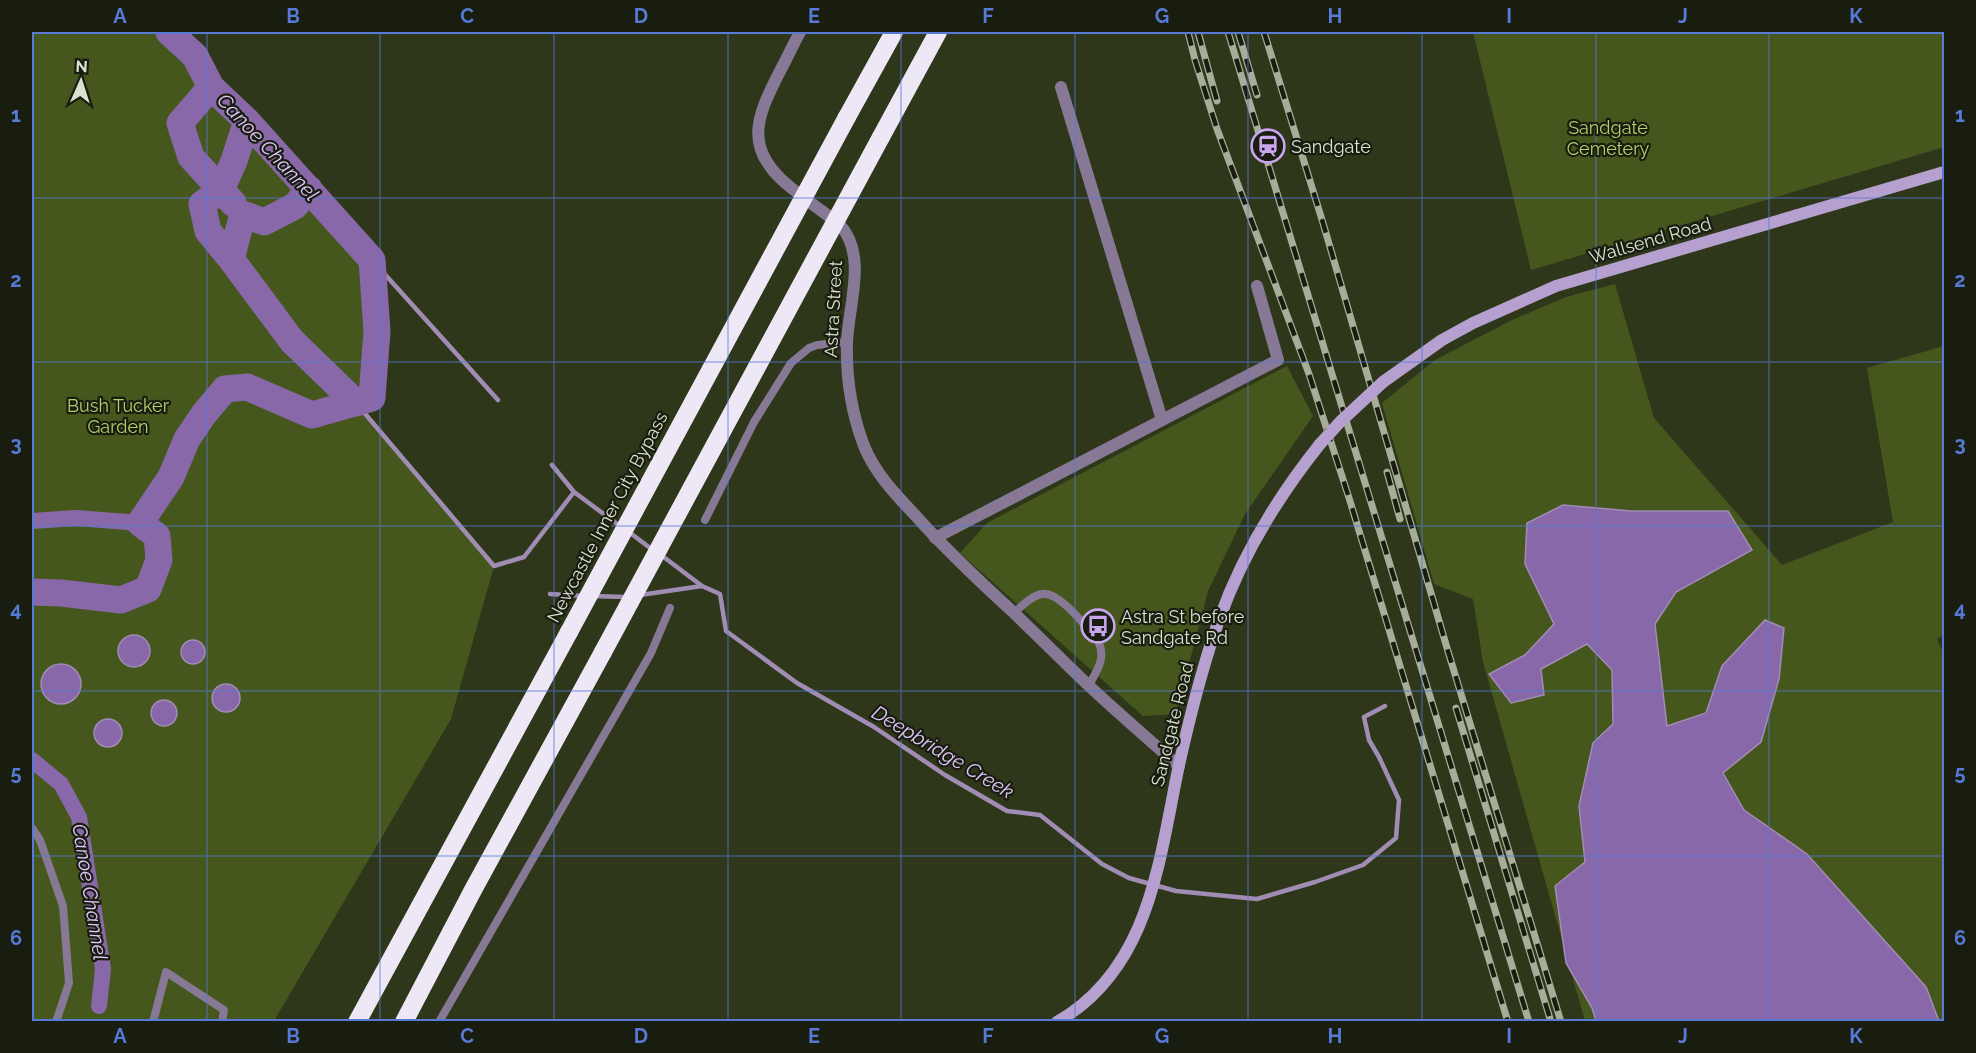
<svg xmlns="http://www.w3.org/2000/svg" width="1976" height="1053" viewBox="0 0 1976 1053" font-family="Raleway,sans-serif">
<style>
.green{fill:#46571e}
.water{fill:#8868a9;stroke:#a18cb4;stroke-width:1.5}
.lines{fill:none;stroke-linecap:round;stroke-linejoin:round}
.stream{stroke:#a18cb4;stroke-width:4.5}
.canal{stroke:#8868a9;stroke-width:16}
.river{stroke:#8868a9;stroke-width:27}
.lane{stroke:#877996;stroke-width:8}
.street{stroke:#877996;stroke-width:12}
.secondary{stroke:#b6a0cf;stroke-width:12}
.highway{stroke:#eee8f6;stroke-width:18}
.rail-casing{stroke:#a6ad98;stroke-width:7}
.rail{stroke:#191d10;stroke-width:4.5;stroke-dasharray:14;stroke-linecap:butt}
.secondary-bridge{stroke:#b6a0cf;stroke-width:12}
.highway-bridge{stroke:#eee8f6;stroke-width:18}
.grid{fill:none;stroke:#567ad5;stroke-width:1.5;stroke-opacity:0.55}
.labels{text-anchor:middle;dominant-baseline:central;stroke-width:4.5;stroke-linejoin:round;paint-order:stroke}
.park-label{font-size:18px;fill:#b1d16b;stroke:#191d10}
.poi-label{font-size:18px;fill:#dae1cf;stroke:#191d10;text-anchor:start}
.street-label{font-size:18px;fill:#dae1cf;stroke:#191d10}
.water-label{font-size:20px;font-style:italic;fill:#e0c6fd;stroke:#191d10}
.neatline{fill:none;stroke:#567ad5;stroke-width:2}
.grid-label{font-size:20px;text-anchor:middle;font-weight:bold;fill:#567ad5}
</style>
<rect width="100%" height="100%" fill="#2e371a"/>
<path class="green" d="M 32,32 L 169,32 L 195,56 L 211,87 L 247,121 L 372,260 L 377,331 L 372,398 L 357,404 L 494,566 L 451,719 L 274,1021 L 32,1021 Z
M 1473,32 L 1944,32 L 1944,147 L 1531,270 Z
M 1615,284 L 1654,418 L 1782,565 L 1893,522 L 1867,368 L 1944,346 L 1944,635 L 1937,639 L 1944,655 L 1944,1021 L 1585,1021 L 1483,662 L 1473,599 L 1434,584 L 1382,403 L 1435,360 L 1512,320 L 1566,297 Z
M 1287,366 L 1313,416 L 1245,514 L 1208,591 L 1176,714 L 1143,716 L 960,553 L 987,523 Z"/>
<path class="water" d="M 1563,505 L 1631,511 L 1728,511 L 1752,550 L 1676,592 L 1655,624 L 1667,726 L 1706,713 L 1722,666 L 1765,620 L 1784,628 L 1779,679 L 1761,742 L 1723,773 L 1744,810 L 1807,854 L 1926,987 L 1939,1021 L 1596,1021 L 1592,1008 L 1566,963 L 1555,886 L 1585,862 L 1579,806 L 1593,743 L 1613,724 L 1612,670 L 1587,644 L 1541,669 L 1544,695 L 1511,703 L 1489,674 L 1525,655 L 1554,624 L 1525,564 L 1527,523 Z
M118 651a16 16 0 1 1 32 0a16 16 0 1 1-32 0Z
M181 652a12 12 0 1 1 24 0a12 12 0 1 1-24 0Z
M41 684a20 20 0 1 1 40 0a20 20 0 1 1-40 0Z
M212 698a14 14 0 1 1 28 0a14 14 0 1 1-28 0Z
M151 713a13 13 0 1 1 26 0a13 13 0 1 1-26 0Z
M94 733a14 14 0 1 1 28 0a14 14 0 1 1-28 0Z"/>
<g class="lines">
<path class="stream" d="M 372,260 L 498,400
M 356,403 L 494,566 L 524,557 L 574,492 L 620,526
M 552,465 L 574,492
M 629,532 L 654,551
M 702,586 L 720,594 L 726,631 L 797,683 L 874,727 L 945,775 L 1007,811 L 1040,815 L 1102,864 L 1129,878 L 1176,891 L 1257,899 L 1315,882 L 1363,865 L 1396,838 L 1399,800 L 1379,757 L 1369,740 L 1364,717 L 1385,706
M 550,594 L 584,596
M 640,595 L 702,586 L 661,555
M 592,596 L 626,597"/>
<path class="canal" d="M 32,521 L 76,518 L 140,523
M 32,760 L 61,784 L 79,817 L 103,969 L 99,1006"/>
<path class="river" d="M 211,87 L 180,123 L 191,157 L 221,190 L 234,161 L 247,121
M 309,189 L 295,206 L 264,222 L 243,214 L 231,259 L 292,341 L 356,403
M 231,259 L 208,231 L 202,204 L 221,190 L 233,203
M 32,592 L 61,593 L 121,600 L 148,589 L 159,560 L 157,536 L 140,523 L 171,477 L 187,439 L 204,414 L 225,389 L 247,387 L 312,415 L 372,398 L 377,331 L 372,260 L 247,121 L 211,87 L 195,56 L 169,32"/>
<path class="lane" d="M 705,520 L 754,422 L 791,363 L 809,348 L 817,345 L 847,342
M 1014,613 C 1022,606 1031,596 1042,594 C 1059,591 1086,627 1097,639 C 1107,657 1098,669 1089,685
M 32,828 L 40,840 L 63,906 L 69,983 L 56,1022
M 153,1022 L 166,972 L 224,1010 L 222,1022
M 439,1022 L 651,653 L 670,608"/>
<path class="street" d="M 800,32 C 792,47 785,62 777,77 C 758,115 745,145 781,179 C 799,196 821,209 840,225 C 868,256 848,306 847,343 C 846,378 852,414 864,446 C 875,473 895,494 915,515 C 946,550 978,580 1012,611 C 1037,635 1062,660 1087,684 C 1117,712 1148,739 1179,766
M 1061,87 L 1162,420
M 935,538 L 1278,360 L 1257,286"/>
<path class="secondary" d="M 1383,382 L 1442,340 L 1473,323 L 1556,286 L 1944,172
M 1057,1022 C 1151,968 1159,859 1179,765 C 1190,716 1202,667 1219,620 C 1242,555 1277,498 1320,444"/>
<path class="highway" d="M 847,117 L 894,32
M 881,137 L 938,32
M 357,1022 L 569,632
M 404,1022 L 473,890 L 603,652"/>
<defs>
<path id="rail" d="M 1188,32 L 1195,60 L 1217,129 L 1309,374 L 1350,501 L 1508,1022
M 1198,32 L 1217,101
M 1228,32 L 1529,1022
M 1238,32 L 1257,95
M 1264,32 L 1323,223 L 1447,648 L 1561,1022
M 1387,472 L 1400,519
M 1456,708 L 1551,1022"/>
</defs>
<use href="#rail" class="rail-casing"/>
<use href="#rail" class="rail"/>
<path class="secondary-bridge" d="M 1320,444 L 1340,422 L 1383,382"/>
<path class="highway-bridge" d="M 569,632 L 847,117
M 603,652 L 881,137"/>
</g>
<path class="grid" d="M 207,32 L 207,1022M 380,32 L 380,1022M 554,32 L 554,1022M 728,32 L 728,1022M 901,32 L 901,1022M 1075,32 L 1075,1022M 1248,32 L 1248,1022M 1422,32 L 1422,1022M 1596,32 L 1596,1022M 1769,32 L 1769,1022M 32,198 L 1944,198M 32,362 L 1944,362M 32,526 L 1944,526M 32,691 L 1944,691M 32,856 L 1944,856"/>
<defs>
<symbol id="station-ring" viewBox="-11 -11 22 22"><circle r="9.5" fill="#191d10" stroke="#c9a5ee" stroke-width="1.5"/><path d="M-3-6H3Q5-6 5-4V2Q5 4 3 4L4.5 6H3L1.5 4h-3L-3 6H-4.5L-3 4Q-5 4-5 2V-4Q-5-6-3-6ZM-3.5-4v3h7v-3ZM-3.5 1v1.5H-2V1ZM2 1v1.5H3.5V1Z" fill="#c9a5ee"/></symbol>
<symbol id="bus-ring" viewBox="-11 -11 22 22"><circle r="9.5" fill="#191d10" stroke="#c9a5ee" stroke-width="1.5"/><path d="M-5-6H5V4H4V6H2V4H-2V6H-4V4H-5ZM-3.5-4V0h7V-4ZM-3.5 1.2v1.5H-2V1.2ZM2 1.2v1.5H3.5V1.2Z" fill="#c9a5ee"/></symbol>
</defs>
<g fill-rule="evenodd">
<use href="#station-ring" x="1249" y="127" width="38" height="38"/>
<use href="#bus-ring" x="1079" y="607" width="38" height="38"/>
</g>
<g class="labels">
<g class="park-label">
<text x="1608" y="127">Sandgate<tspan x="1608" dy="21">Cemetery</tspan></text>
<text x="118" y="405">Bush Tucker<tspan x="118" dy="21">Garden</tspan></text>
</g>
<g class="poi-label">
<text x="1291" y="146">Sandgate</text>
<text x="1121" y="616">Astra St before<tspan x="1121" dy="21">Sandgate Rd</tspan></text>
</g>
<g class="street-label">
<text transform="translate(1650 240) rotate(-16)">Wallsend Road</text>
<text transform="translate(833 309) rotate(-87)">Astra Street</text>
<text transform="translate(607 517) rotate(-62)">Newcastle Inner City Bypass</text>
<text transform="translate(1172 724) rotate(-76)">Sandgate Road</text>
</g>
<g class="water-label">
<text transform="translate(268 147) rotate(47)">Canoe Channel</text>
<text transform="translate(943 752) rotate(31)">Deepbridge Creek</text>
<text transform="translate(90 892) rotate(81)">Canoe Channel</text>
</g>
</g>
<rect width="1976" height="1053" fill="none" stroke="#191d10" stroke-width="66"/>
<g transform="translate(81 81) rotate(3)" stroke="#191d10" stroke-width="4.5" paint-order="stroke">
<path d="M0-4.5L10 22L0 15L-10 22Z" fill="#dae1cf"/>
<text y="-9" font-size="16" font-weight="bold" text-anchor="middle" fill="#dae1cf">N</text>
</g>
<rect x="33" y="33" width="1910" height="987" class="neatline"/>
<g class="grid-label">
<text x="120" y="23">A</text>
<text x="293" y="23">B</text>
<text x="467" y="23">C</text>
<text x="641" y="23">D</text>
<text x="814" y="23">E</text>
<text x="988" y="23">F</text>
<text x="1162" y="23">G</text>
<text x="1335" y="23">H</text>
<text x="1509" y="23">I</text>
<text x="1683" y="23">J</text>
<text x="1856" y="23">K</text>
<text x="16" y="122">1</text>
<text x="1960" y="122">1</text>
<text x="16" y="287">2</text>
<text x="1960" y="287">2</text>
<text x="16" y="451">3</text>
<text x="1960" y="451">3</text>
<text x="16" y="616">4</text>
<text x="1960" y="616">4</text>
<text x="16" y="780">5</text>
<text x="1960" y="780">5</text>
<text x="16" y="945">6</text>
<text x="1960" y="945">6</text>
<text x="120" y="1043">A</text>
<text x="293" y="1043">B</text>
<text x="467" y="1043">C</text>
<text x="641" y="1043">D</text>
<text x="814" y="1043">E</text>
<text x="988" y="1043">F</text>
<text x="1162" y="1043">G</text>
<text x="1335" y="1043">H</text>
<text x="1509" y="1043">I</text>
<text x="1683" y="1043">J</text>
<text x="1856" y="1043">K</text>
</g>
</svg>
